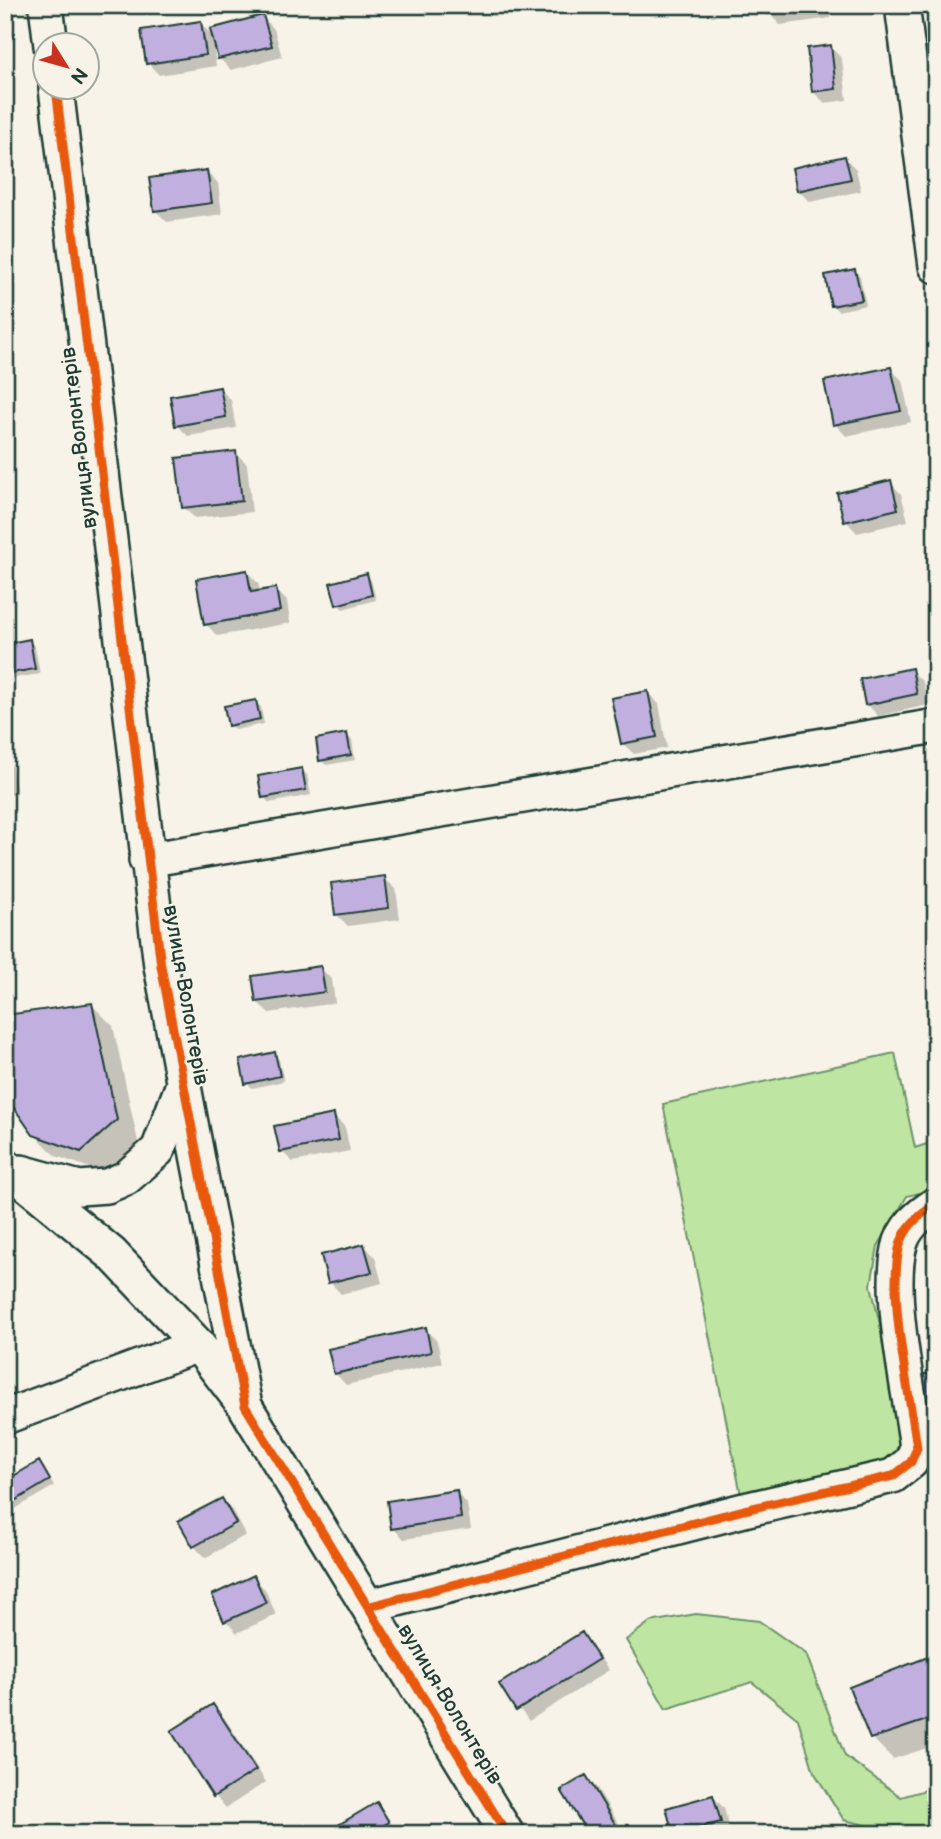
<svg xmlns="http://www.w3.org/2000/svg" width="941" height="1839" viewBox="0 0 941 1839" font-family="'Balsamiq Sans',sans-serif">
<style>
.green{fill:#bee6a2;stroke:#6e926b;stroke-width:2}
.shadow{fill:#0003}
.building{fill:#c0afdf;stroke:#1f3d34;stroke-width:2}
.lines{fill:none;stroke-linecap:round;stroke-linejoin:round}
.minor-casing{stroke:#1f3d34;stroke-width:38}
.minor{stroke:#f7f3e8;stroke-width:33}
.cycleway-casing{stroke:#f7f3e8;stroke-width:13}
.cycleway{stroke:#e8590c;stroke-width:9}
.labels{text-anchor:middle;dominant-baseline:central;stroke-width:5;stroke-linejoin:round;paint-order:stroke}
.street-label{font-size:21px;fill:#1f3d34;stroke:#f7f3e8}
</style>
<rect width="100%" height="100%" fill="#f7f3e8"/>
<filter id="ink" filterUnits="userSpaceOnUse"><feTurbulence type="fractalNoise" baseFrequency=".0143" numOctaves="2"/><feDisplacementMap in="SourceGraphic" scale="14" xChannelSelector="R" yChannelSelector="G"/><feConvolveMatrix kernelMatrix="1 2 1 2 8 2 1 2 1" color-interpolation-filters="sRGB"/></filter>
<g filter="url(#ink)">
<path class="green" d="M 895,1053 L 915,1148 L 936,1141 L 936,1189 L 907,1196 L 878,1246 L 871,1285 L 911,1462 L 744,1510 L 663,1104 Z
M 696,1614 L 759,1621 L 806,1654 L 845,1756 L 901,1797 L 936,1787 L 936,1834 L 904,1834 L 844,1820 L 814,1772 L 798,1719 L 752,1682 L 666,1709 L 626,1640 L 650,1622 Z"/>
<path class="shadow" d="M 768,5 L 829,5 L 831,18 L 780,25 L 769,13 Z
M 263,17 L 274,29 L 282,57 L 231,70 L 220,59 L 215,41 L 213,42 L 216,66 L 159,75 L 148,63 L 200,23 L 214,37 Z
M 831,47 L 842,59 L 847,100 L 825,103 L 813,92 Z
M 845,158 L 856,169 L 861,191 L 810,202 L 799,191 Z
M 206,171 L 218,183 L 222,214 L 167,222 L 155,210 Z
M 855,271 L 860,276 L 866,305 L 838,311 L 832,305 Z
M 891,369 L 902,380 L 911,422 L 846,436 L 835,424 Z
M 220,389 L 231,400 L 236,428 L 188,436 L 177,425 Z
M 236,453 L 247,464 L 252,512 L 195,518 L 183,507 Z
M 890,482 L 901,494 L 908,521 L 857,533 L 846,521 Z
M 247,572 L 258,583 L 260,592 L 276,590 L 287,601 L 290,623 L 217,636 L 206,624 Z
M 366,575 L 371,580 L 376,600 L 343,609 L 337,604 Z
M 30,641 L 35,647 L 40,674 L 8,679 L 5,677 L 5,645 Z
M 911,670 L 923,682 L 928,705 L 878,716 L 867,704 Z
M 648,693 L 659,704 L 667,748 L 634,754 L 622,743 Z
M 255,702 L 261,707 L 264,724 L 235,730 L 230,725 Z
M 347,735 L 352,740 L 355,760 L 326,765 L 321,760 Z
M 5,760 L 12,766 L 17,793 L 5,796 Z
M 302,769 L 307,775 L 311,795 L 269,803 L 264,797 Z
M 384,878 L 396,889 L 400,919 L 348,926 L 337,915 Z
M 5,943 L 14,951 L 17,969 L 5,971 Z
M 320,968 L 332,979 L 335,1003 L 269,1013 L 257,1002 Z
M 92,1005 L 113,1026 L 138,1142 L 104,1173 L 56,1156 L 34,1134 Z
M 274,1054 L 279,1060 L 284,1081 L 252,1088 L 247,1083 Z
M 334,1116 L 345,1127 L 350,1151 L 293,1162 L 281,1151 Z
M 364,1245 L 375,1257 L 382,1283 L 341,1294 L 330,1282 Z
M 425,1329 L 437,1341 L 442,1363 L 346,1385 L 335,1373 Z
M 39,1463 L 54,1486 L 15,1509 L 5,1497 L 5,1483 Z
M 456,1492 L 467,1504 L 471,1529 L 404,1539 L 393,1528 Z
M 221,1500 L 233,1511 L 246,1535 L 205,1558 L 194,1546 Z
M 253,1578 L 265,1589 L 276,1615 L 237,1633 L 226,1621 L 214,1596 Z
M 582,1634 L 609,1670 L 529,1721 L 502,1685 Z
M 936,1656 L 936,1745 L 893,1759 L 872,1738 Z
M 213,1706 L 224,1717 L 266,1782 L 226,1808 L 215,1796 L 173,1732 Z
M 586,1777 L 597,1788 L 625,1834 L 590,1834 Z
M 713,1797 L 724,1808 L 731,1833 L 675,1834 L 668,1810 Z
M 377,1804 L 399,1834 L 327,1834 Z"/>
<path class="building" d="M 766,5 L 820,5 L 821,7 L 767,14 Z
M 263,15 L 272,46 L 218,59 L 210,29 Z
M 201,21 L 206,55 L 146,64 L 141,30 Z
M 831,45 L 836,89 L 812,92 L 807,48 Z
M 845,156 L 851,179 L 797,191 L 792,168 Z
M 207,170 L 212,203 L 154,211 L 149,178 Z
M 855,269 L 862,300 L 831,306 L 825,275 Z
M 891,367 L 901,411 L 833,425 L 824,381 Z
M 220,387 L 226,417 L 175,426 L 170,396 Z
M 236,451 L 242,501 L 182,508 L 176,458 Z
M 891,480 L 898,509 L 844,522 L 837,493 Z
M 247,570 L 251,592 L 276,588 L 280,611 L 204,625 L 196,579 Z
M 367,573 L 372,595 L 336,605 L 330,583 Z
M 30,639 L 35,669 L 5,674 L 5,644 Z
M 912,668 L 917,694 L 865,705 L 860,679 Z
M 648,691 L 657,737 L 621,744 L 611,698 Z
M 256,700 L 260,719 L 228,726 L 224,706 Z
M 347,733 L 351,755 L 319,761 L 316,739 Z
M 302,768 L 306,790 L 262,798 L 258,776 Z
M 385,876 L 389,908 L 335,915 L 331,883 Z
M 321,966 L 325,992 L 256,1002 L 252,976 Z
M 92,1003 L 117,1120 L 81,1152 L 33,1135 L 5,1095 L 5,1015 Z
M 275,1052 L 280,1076 L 245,1084 L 240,1060 Z
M 334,1114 L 339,1140 L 280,1152 L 274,1126 Z
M 364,1244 L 372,1272 L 328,1283 L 321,1255 Z
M 426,1327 L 431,1352 L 334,1374 L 328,1349 Z
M 936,1370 L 936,1451 L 931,1452 L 915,1378 Z
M 39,1461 L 50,1480 L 8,1505 L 5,1481 Z
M 457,1490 L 461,1518 L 391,1529 L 387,1501 Z
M 222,1498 L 236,1523 L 193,1547 L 178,1521 Z
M 254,1575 L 266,1603 L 224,1622 L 212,1595 Z
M 582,1632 L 599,1659 L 516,1711 L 499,1684 Z
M 936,1654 L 936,1717 L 870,1739 L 849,1687 Z
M 213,1704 L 256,1770 L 213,1797 L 171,1731 Z
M 586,1775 L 620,1832 L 617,1834 L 588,1834 L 561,1790 Z
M 713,1795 L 721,1822 L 673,1834 L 666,1808 Z
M 377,1802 L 389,1822 L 370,1834 L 323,1834 Z"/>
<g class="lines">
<defs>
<path id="minor" d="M 46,5 L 51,46
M 902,5 L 936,266
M 56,88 L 161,966 L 245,1406 L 507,1834
M 146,860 L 936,726
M 5,1166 L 112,1254 L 198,1345 L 241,1401
M 21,1172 L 79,1188 L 107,1186 L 126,1178 L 158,1150 L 183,1084
M 5,1417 L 198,1345
M 370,1606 L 744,1510 L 893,1476 L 911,1462 L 917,1448 C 910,1394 888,1300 899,1249 C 903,1228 919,1215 936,1204"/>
</defs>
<use href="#minor" class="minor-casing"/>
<use href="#minor" class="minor"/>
<defs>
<path id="cycleway" d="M 56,88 L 161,966 L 245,1406 L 507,1834
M 370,1606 L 744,1510 L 893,1476 L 911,1462 L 917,1448 C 910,1394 888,1300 899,1249 C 903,1228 919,1215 936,1204"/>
</defs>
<use href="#cycleway" class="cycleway-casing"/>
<use href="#cycleway" class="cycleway"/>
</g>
</g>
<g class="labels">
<g class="street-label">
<text transform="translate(79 438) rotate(-97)">вулиця Волонтерів</text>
<text transform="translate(186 995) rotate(80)">вулиця Волонтерів</text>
<text transform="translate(450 1704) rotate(59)">вулиця Волонтерів</text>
</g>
</g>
<rect width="941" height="1839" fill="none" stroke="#f7f3e8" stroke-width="28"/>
<rect x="14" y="14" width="913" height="1811" fill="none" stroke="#1f3d34" stroke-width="2.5" filter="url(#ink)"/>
<g transform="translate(66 66) rotate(127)"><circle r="33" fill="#f7f3e8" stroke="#a1aaa0" stroke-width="2"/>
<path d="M0-5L12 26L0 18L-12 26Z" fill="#c8321e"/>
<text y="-10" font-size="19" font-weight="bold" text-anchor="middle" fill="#1f3d34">N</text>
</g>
</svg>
